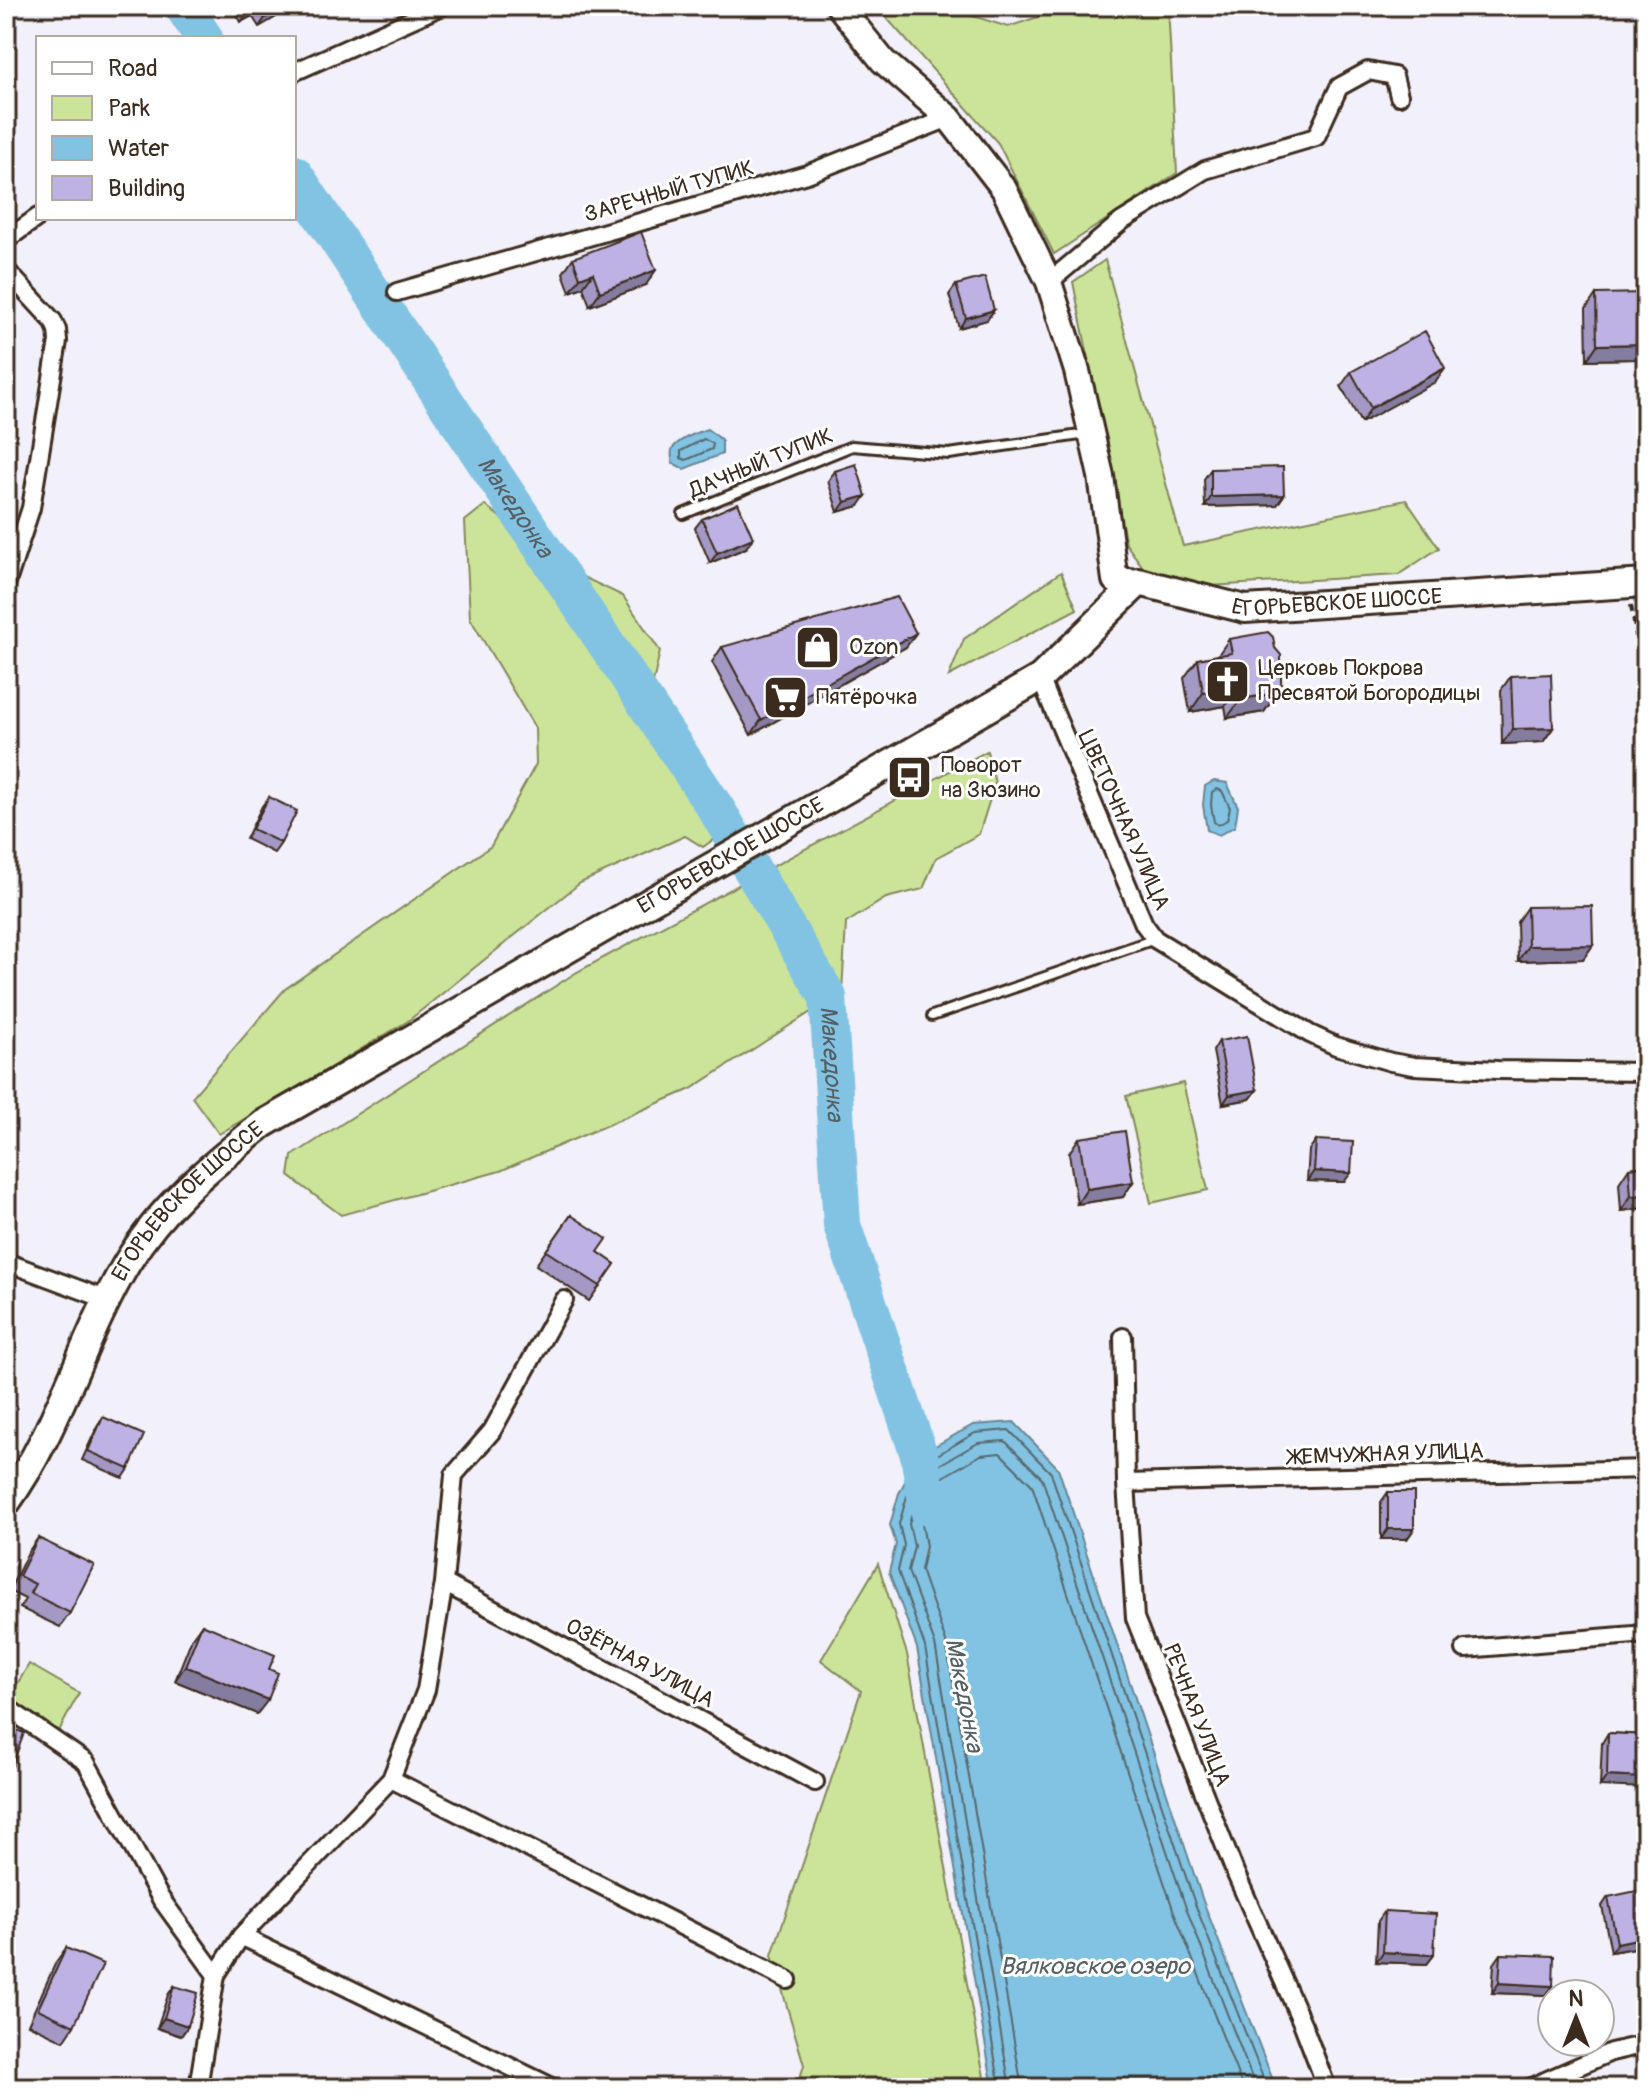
<svg xmlns="http://www.w3.org/2000/svg" width="1652" height="2094" viewBox="0 0 1652 2094" font-family="Pangolin,sans-serif">
<style>
.green{fill:#cce49a;stroke:#84875c;stroke-width:2}
.water{fill:#82c3e3;stroke:#668694;stroke-width:2}
.lines{fill:none;stroke-linecap:round;stroke-linejoin:round}
.shore{stroke:#57676d;stroke-width:2}
.river{stroke:#82c3e3;stroke-width:38}
.service-casing{stroke:#3b2a1e;stroke-width:14}
.minor-casing{stroke:#3b2a1e;stroke-width:22}
.secondary-casing{stroke:#3b2a1e;stroke-width:30}
.primary-casing{stroke:#3b2a1e;stroke-width:32}
.path{stroke:#3b2a1e;stroke-width:4;stroke-dasharray:8 6;stroke-linecap:butt}
.service{stroke:#fff;stroke-width:8}
.minor{stroke:#fff;stroke-width:16}
.secondary{stroke:#fff;stroke-width:24}
.primary{stroke:#fff;stroke-width:26}
.wall{fill:#a399c4;stroke:#3b2a1e;stroke-width:2}
.shaded-wall{fill:#857da0;stroke:#3b2a1e;stroke-width:2}
.building{fill:#beb2e4;stroke:#3b2a1e;stroke-width:2}
.labels{text-anchor:middle;dominant-baseline:central;stroke-width:6;stroke-linejoin:round;paint-order:stroke}
.street-label{font-size:22px;fill:#3b2a1e;stroke:#fff}
.poi-label{font-size:22px;fill:#3b2a1e;stroke:#fff;text-anchor:start}
.water-label{font-size:24px;font-style:italic;fill:#546063;stroke:#fff}
</style>
<rect width="100%" height="100%" fill="#f2f0fa"/>
<filter id="ink" filterUnits="userSpaceOnUse"><feTurbulence type="fractalNoise" baseFrequency=".0125" numOctaves="2"/><feDisplacementMap in="SourceGraphic" scale="16" xChannelSelector="R" yChannelSelector="G"/><feConvolveMatrix kernelMatrix="1 2 1 2 8 2 1 2 1" color-interpolation-filters="sRGB"/></filter>
<g filter="url(#ink)">
<path class="green" d="M 876,6 L 941,6 L 1008,27 L 1071,6 L 1168,6 L 1177,173 L 1054,254 L 998,143 Z
M 1105,260 L 1183,546 L 1406,500 L 1439,548 L 1398,575 L 1159,589 L 1126,544 L 1073,282 Z
M 485,505 L 562,567 L 623,596 L 660,651 L 643,729 L 717,837 L 703,847 L 685,836 L 580,883 L 408,1021 L 219,1134 L 192,1097 L 285,989 L 491,846 L 536,764 L 535,728 L 470,618 L 465,521 Z
M 1061,572 L 1077,609 L 949,676 L 964,639 Z
M 987,751 L 995,783 L 979,834 L 936,858 L 923,889 L 886,898 L 846,923 L 842,992 L 691,1089 L 500,1171 L 341,1215 L 289,1176 L 292,1156 L 577,972 Z
M 1183,1083 L 1208,1190 L 1151,1203 L 1126,1096 Z
M 878,1564 L 907,1654 L 986,2088 L 797,2088 L 804,2065 L 772,1955 L 861,1691 L 821,1660 Z
M 29,1664 L 79,1693 L 59,1731 L 9,1698 Z"/>
<path class="water" d="M 707,429 L 722,440 L 722,454 L 684,469 L 673,463 C 672,460 671,453 672,450 C 675,441 698,432 707,429 Z
M 1214,781 L 1227,783 L 1238,807 L 1235,826 L 1219,835 L 1207,830 L 1203,805 L 1205,786 Z
M 1014,1422 L 1058,1468 L 1203,1901 L 1276,2088 L 993,2088 L 917,1648 L 889,1572 L 896,1544 L 890,1525 L 899,1493 L 919,1455 L 973,1425 Z"/>
<g class="lines">
<path class="shore" d="M 704,439 L 713,444 L 712,449 L 686,460 L 681,458 L 681,451 Z
M 1217,789 L 1222,791 L 1230,808 L 1227,820 L 1218,825 L 1214,822 L 1211,805 L 1212,792 Z
M 1000,2088 L 925,1647 L 898,1571 L 904,1545 L 899,1524 L 907,1496 L 925,1462 L 975,1433 L 1009,1430 L 1051,1473 L 1195,1904 L 1267,2088
M 1010,2088 L 935,1644 L 908,1571 L 914,1546 L 909,1524 L 916,1500 L 932,1469 L 978,1443 L 1005,1441 L 1042,1478 L 1186,1908 L 1256,2088
M 1022,2088 L 946,1642 L 921,1570 L 926,1546 L 922,1524 L 927,1504 L 941,1478 L 981,1455 L 1000,1453 L 1032,1485 L 1174,1912 L 1243,2088"/>
<g class="river">
<path d="M 183,6 L 204,38"/>
<path id="s1" d="M 294,174 L 718,812 L 828,997 L 842,1225 L 919,1455 L 928,1507"/>
</g>
<defs>
<path id="service" d="M 683,514 L 852,446 L 949,454 L 1087,434
M 932,1016 L 1155,939"/>
<path id="minor" d="M 294,72 L 442,6
M 6,240 L 38,217
M 6,270 L 53,321 L 57,330 L 58,341 L 31,508 L 6,585
M 1049,282 L 1122,221 L 1205,170 L 1316,137 L 1339,87 L 1368,71 L 1394,76 L 1399,96
M 397,292 L 807,174 L 949,118
M 1040,678 L 1144,924 L 1155,939 L 1310,1034 L 1336,1046 L 1391,1062 L 1414,1066 L 1498,1070 L 1646,1072
M 6,1262 L 108,1300
M 1123,1337 L 1126,1483 L 1135,1618 L 1235,1872 L 1303,2025 L 1327,2088
M 1126,1483 L 1646,1469
M 444,1583 L 815,1782
M 1465,1649 L 1646,1634
M 6,1707 L 86,1762 L 161,1899 L 216,1975 L 198,2088
M 391,1779 L 788,1980
M 241,1936 L 554,2088
M 216,1975 L 241,1936 L 391,1779 L 426,1690 L 444,1583 L 454,1475 L 492,1431 L 564,1300
M 1529,2088 L 1611,2052 L 1646,2044"/>
<path id="secondary" d="M 839,6 L 883,61 L 949,118 L 1004,189 L 1049,282 L 1077,371 L 1101,476 L 1115,580 L 1139,582"/>
<g id="primary">
<path id="s2" d="M 6,1503 C 59,1430 81,1340 127,1263 C 162,1205 211,1166 263,1124 L 1040,678 L 1139,582 L 1245,609 L 1646,583"/>
</g>
</defs>
<use href="#service" class="service-casing"/>
<use href="#minor" class="minor-casing"/>
<use href="#secondary" class="secondary-casing"/>
<use href="#primary" class="primary-casing"/>
<path class="path" d="M 1631,605 L 1646,697"/>
<use href="#service" class="service"/>
<use href="#minor" class="minor"/>
<use href="#secondary" class="secondary"/>
<use href="#primary" class="primary"/>
</g>
<path class="wall" d="M 232,6 L 307,6 L 299,12 L 295,6 L 259,27 L 252,16 L 241,22 Z
M 573,258 L 646,285 L 590,306 L 583,287 L 570,292 L 563,273 Z
M 956,285 L 994,310 L 987,320 L 959,328 L 949,295 Z
M 1596,294 L 1636,359 L 1587,360 L 1586,309 Z
M 1351,372 L 1435,382 L 1361,423 L 1341,386 Z
M 1211,469 L 1284,495 L 1277,505 L 1205,507 L 1204,479 Z
M 835,471 L 859,506 L 838,512 L 828,481 Z
M 702,519 L 746,548 L 710,563 L 695,528 Z
M 916,633 L 906,647 L 751,735 L 712,662 L 722,647 Z
M 1229,639 L 1277,693 L 1264,712 L 1227,718 L 1225,706 L 1190,712 L 1184,678 L 1198,659 L 1218,655 Z
M 1511,676 L 1553,728 L 1543,742 L 1502,744 L 1501,690 Z
M 269,797 L 281,843 L 274,853 L 246,839 L 262,806 Z
M 1527,907 L 1593,945 L 1583,959 L 1518,961 L 1517,922 Z
M 1219,1041 L 1257,1090 L 1250,1099 L 1223,1104 L 1213,1051 Z
M 1079,1138 L 1133,1182 L 1123,1197 L 1077,1204 L 1069,1153 Z
M 1316,1140 L 1344,1182 L 1307,1181 L 1309,1150 Z
M 1646,1166 L 1646,1217 L 1644,1217 L 1643,1208 L 1621,1211 L 1619,1183 L 1629,1168 Z
M 571,1215 L 598,1252 L 615,1264 L 589,1301 L 536,1265 Z
M 103,1417 L 129,1469 L 123,1478 L 82,1460 L 97,1427 Z
M 1388,1492 L 1414,1529 L 1407,1539 L 1381,1539 L 1381,1502 Z
M 38,1538 L 70,1613 L 60,1627 L 20,1608 L 25,1599 L 9,1591 L 28,1552 Z
M 202,1624 L 269,1669 L 257,1714 L 175,1681 L 192,1638 Z
M 1608,1733 L 1646,1735 L 1600,1786 L 1602,1743 Z
M 1608,1897 L 1646,1946 L 1611,1952 L 1602,1906 Z
M 1385,1911 L 1434,1955 L 1427,1964 L 1376,1962 L 1378,1921 Z
M 66,1948 L 74,2026 L 64,2041 L 28,2024 L 56,1962 Z
M 1501,1954 L 1553,1986 L 1546,1995 L 1492,1993 L 1494,1964 Z
M 174,1986 L 188,2026 L 181,2036 L 157,2028 L 168,1995 Z"/>
<path class="shaded-wall" d="M 259,6 L 252,16 L 241,22 L 248,12 Z
M 285,6 L 295,6 L 259,27 L 265,18 Z
M 656,270 L 646,285 L 590,306 L 600,292 Z
M 593,273 L 583,287 L 570,292 L 580,278 Z
M 994,310 L 987,320 L 959,328 L 966,318 Z
M 1646,344 L 1636,359 L 1587,360 L 1597,345 Z
M 1445,368 L 1435,382 L 1361,423 L 1371,408 Z
M 1284,495 L 1277,505 L 1205,507 L 1211,497 Z
M 866,496 L 859,506 L 838,512 L 845,502 Z
M 753,538 L 746,548 L 710,563 L 717,553 Z
M 916,633 L 906,647 L 751,735 L 761,720 Z
M 1239,687 L 1225,706 L 1190,712 L 1203,693 Z
M 1277,693 L 1264,712 L 1227,718 L 1241,699 Z
M 1553,728 L 1543,742 L 1502,744 L 1513,729 Z
M 1593,945 L 1583,959 L 1518,961 L 1528,946 Z
M 1257,1090 L 1250,1099 L 1223,1104 L 1229,1095 Z
M 1314,1171 L 1351,1173 L 1344,1182 L 1307,1181 Z
M 1133,1182 L 1123,1197 L 1077,1204 L 1087,1189 Z
M 1646,1195 L 1646,1205 L 1643,1208 L 1621,1211 L 1631,1196 Z
M 1388,1529 L 1414,1529 L 1407,1539 L 1381,1539 Z
M 185,1666 L 268,1700 L 257,1714 L 175,1681 Z
M 6,1764 L 12,1766 L 6,1774 Z
M 1607,1776 L 1646,1778 L 1646,1788 L 1600,1786 Z
M 1646,1937 L 1646,1946 L 1611,1952 L 1617,1943 Z
M 1383,1952 L 1434,1955 L 1427,1964 L 1376,1962 Z
M 1499,1983 L 1553,1986 L 1546,1995 L 1492,1993 Z
M 164,2018 L 188,2026 L 181,2036 L 157,2028 Z"/>
<path class="building" d="M 244,6 L 285,6 L 265,18 L 259,6 L 248,12 Z
M 6,12 L 10,13 L 6,38 Z
M 641,232 L 656,270 L 600,292 L 593,273 L 580,278 L 573,258 Z
M 985,277 L 994,310 L 966,318 L 956,285 Z
M 1645,293 L 1646,344 L 1597,345 L 1596,294 Z
M 1425,331 L 1445,368 L 1371,408 L 1351,372 Z
M 856,464 L 866,496 L 845,502 L 835,471 Z
M 1283,467 L 1284,495 L 1211,497 L 1211,469 Z
M 738,503 L 753,538 L 717,553 L 702,519 Z
M 897,597 L 916,633 L 761,720 L 722,647 Z
M 1268,632 L 1273,637 L 1275,648 L 1281,655 L 1281,684 L 1277,693 L 1241,699 L 1239,687 L 1203,693 L 1198,659 L 1232,653 L 1229,639 Z
M 1551,674 L 1553,728 L 1513,729 L 1511,676 Z
M 269,797 L 297,811 L 281,843 L 252,829 Z
M 1592,906 L 1593,945 L 1528,946 L 1527,907 Z
M 1247,1036 L 1257,1090 L 1229,1095 L 1219,1041 Z
M 1125,1131 L 1133,1182 L 1087,1189 L 1079,1138 Z
M 1316,1140 L 1353,1142 L 1351,1173 L 1314,1171 Z
M 1646,1166 L 1646,1195 L 1631,1196 L 1629,1168 Z
M 571,1215 L 607,1239 L 598,1252 L 615,1264 L 600,1286 L 546,1251 Z
M 103,1417 L 144,1435 L 129,1469 L 88,1451 Z
M 1388,1492 L 1414,1492 L 1414,1529 L 1388,1529 Z
M 38,1538 L 94,1565 L 70,1613 L 30,1593 L 35,1584 L 19,1576 Z
M 202,1624 L 275,1655 L 269,1669 L 278,1673 L 268,1700 L 185,1666 Z
M 6,1726 L 24,1733 L 12,1766 L 6,1764 Z
M 1608,1733 L 1646,1735 L 1646,1778 L 1607,1776 Z
M 1646,1889 L 1646,1937 L 1617,1943 L 1608,1897 Z
M 1385,1911 L 1436,1914 L 1434,1955 L 1383,1952 Z
M 66,1948 L 103,1964 L 74,2026 L 38,2009 Z
M 1501,1954 L 1554,1956 L 1553,1986 L 1499,1983 Z
M 174,1986 L 198,1993 L 188,2026 L 164,2018 Z"/>
</g>
<defs>
<symbol id="shop-square" viewBox="-11 -11 22 22"><rect x="-9" y="-9" width="18" height="18" rx="4" fill="#3b2a1e" stroke="#fff"/><path d="M-5-2.5h2.3a2.7 3.5 0 0 1 5.4 0H5L5.5 6h-11ZM-1.5-2.5h3a1.5 2.3 0 0 0-3 0Z" fill="#fff"/></symbol>
<symbol id="church-square" viewBox="-11 -11 22 22"><rect x="-9" y="-9" width="18" height="18" rx="4" fill="#3b2a1e" stroke="#fff"/><path d="M-1.2-6h2.4v3.5h3.3v2.4h-3.3V6h-2.4V-.1h-3.3v-2.4h3.3Z" fill="#fff"/></symbol>
<symbol id="supermarket-square" viewBox="-11 -11 22 22"><rect x="-9" y="-9" width="18" height="18" rx="4" fill="#3b2a1e" stroke="#fff"/><path d="M-6-5.5h2.5l.6 2H6L4.5 2H-2.5L-4.4-4H-6ZM-1.5 3.2a1.3 1.3 0 1 0 .1 0ZM3 3.2a1.3 1.3 0 1 0 .1 0Z" fill="#fff"/></symbol>
<symbol id="bus-square" viewBox="-11 -11 22 22"><rect x="-9" y="-9" width="18" height="18" rx="4" fill="#3b2a1e" stroke="#fff"/><path d="M-5-6H5V4H4V6H2V4H-2V6H-4V4H-5ZM-3.5-4V0h7V-4ZM-3.5 1.2v1.5H-2V1.2ZM2 1.2v1.5H3.5V1.2Z" fill="#fff"/></symbol>
</defs>
<g fill-rule="evenodd">
<use href="#shop-square" x="792" y="622" width="51" height="51"/>
<use href="#church-square" x="1202" y="656" width="51" height="51"/>
<use href="#supermarket-square" x="760" y="672" width="51" height="51"/>
<use href="#bus-square" x="884" y="752" width="51" height="51"/>
</g>
<g class="labels">
<g class="street-label">
<text transform="translate(669 191) rotate(-16)">ЗАРЕЧНЫЙ ТУПИК</text>
<text transform="translate(761 463) rotate(-22)">ДАЧНЫЙ ТУПИК</text>
<text stroke="none"><textPath href="#s2" startOffset="1700">ЕГОРЬЕВСКОЕ ШОССЕ</textPath></text>
<text transform="translate(1124 820) rotate(66)">ЦВЕТОЧНАЯ УЛИЦА</text>
<text stroke="none"><textPath href="#s2" startOffset="1004">ЕГОРЬЕВСКОЕ ШОССЕ</textPath></text>
<text stroke="none"><textPath href="#s2" startOffset="356">ЕГОРЬЕВСКОЕ ШОССЕ</textPath></text>
<text transform="translate(1386 1454) rotate(-2)">ЖЕМЧУЖНАЯ УЛИЦА</text>
<text transform="translate(640 1663) rotate(28)">ОЗЁРНАЯ УЛИЦА</text>
<text transform="translate(1197 1715) rotate(69)">РЕЧНАЯ УЛИЦА</text>
</g>
<g class="poi-label">
<text x="849" y="647">Ozon</text>
<text x="1258" y="668">Церковь Покрова<tspan x="1258" dy="25">Пресвятой Богородицы</tspan></text>
<text x="816" y="697">Пятёрочка</text>
<text x="941" y="765">Поворот<tspan x="941" dy="25">на Зюзино</tspan></text>
</g>
<g class="water-label">
<text stroke="none"><textPath href="#s1" startOffset="400">Македонка</textPath></text>
<text stroke="none"><textPath href="#s1" startOffset="1048">Македонка</textPath></text>
<text transform="translate(964 1695) rotate(79)">Македонка</text>
<text x="1095" y="1966">Вялковское озеро</text>
</g>
</g>
<rect width="1652" height="2094" fill="none" stroke="#fff" stroke-width="32"/>
<rect x="16" y="16" width="1620" height="2062" fill="none" stroke="#3b2a1e" stroke-width="3" filter="url(#ink)"/>
<rect x="36" y="36" width="260" height="184" fill="#ffffff" stroke="#b1aaa5" stroke-width="2"/>
<rect x="52" y="62" width="40" height="12" fill="#ffffff" stroke="#b1aaa5" stroke-width="2"/>
<text x="108" y="76" font-size="24" fill="#3b2a1e">Road</text>
<rect x="52" y="96" width="40" height="24" fill="#cce49a" stroke="#b1aaa5" stroke-width="2"/>
<text x="108" y="116" font-size="24" fill="#3b2a1e">Park</text>
<rect x="52" y="136" width="40" height="24" fill="#82c3e3" stroke="#b1aaa5" stroke-width="2"/>
<text x="108" y="156" font-size="24" fill="#3b2a1e">Water</text>
<rect x="52" y="176" width="40" height="24" fill="#beb2e4" stroke="#b1aaa5" stroke-width="2"/>
<text x="108" y="196" font-size="24" fill="#3b2a1e">Building</text>
<g transform="translate(1576 2018)"><circle r="38" fill="#ffffff" stroke="#b1aaa5" stroke-width="2"/>
<path d="M0-6L14 30L0 20L-14 30Z" fill="#3b2a1e"/>
<text y="-12" font-size="22" font-weight="bold" text-anchor="middle" fill="#3b2a1e">N</text>
</g>
</svg>
